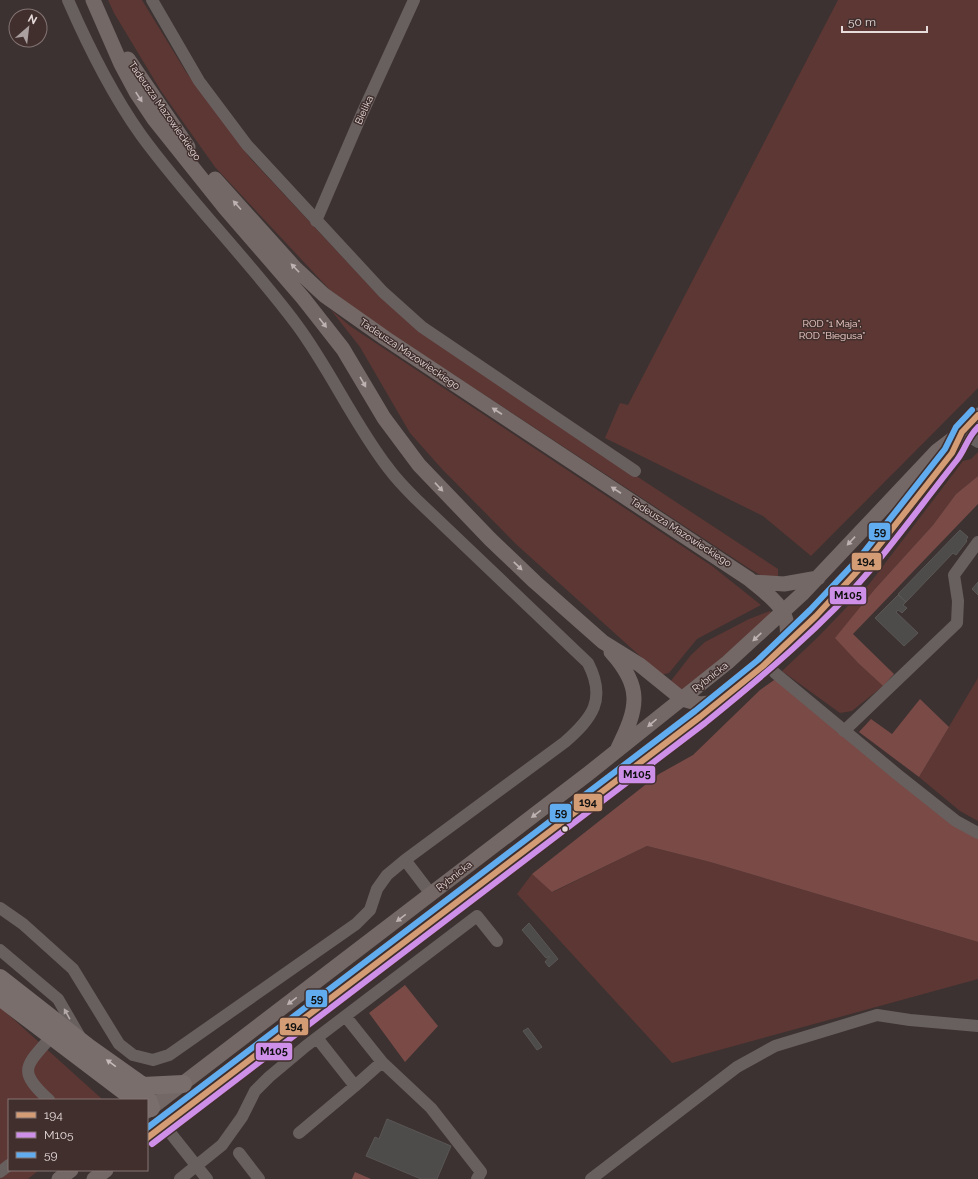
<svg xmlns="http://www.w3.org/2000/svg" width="978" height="1179" viewBox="0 0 978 1179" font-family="Raleway,sans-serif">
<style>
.green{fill:#5d3734}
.forest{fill:#794a46}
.water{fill:#7c4c48}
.building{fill:#4d4c4a;stroke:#595756}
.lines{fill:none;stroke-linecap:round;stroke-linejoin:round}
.minor{stroke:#68605f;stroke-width:12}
.major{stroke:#736866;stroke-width:15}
.highway{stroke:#796e6c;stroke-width:18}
.bus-1-casing{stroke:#402f2d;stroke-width:9}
.bus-2-casing{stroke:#402f2d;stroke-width:9}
.bus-3-casing{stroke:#402f2d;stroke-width:9}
.bus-1{stroke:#d39c74;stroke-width:6}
.bus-2{stroke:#ce8fe9;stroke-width:6}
.bus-3{stroke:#60acee;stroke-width:6}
.oneway{fill:#beb3b2}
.oneway2{fill:#b4aaa9}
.oneway3{fill:#c6bbba}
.bus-dot{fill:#e7dcdb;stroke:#402f2d;stroke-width:1.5}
.labels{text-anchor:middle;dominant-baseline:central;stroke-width:3;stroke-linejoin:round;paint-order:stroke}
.street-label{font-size:10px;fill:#e7dcdb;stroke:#402f2d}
.park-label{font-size:10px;fill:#f6d3ce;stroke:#402f2d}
.line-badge{stroke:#402f2d;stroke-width:1.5}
.pale-badge-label{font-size:11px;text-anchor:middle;font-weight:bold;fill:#111}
</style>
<rect width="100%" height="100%" fill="#3c3231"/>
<path class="green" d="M 108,0 L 142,0 L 186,72 L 250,158 L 379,296 L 542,414 L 778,569 L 778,579 L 762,576 L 750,569 L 381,327 L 330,290 L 215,167 L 161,91 L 114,13 Z
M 838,0 L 978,0 L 978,388 L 811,556 L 763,516 L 605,438 L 620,403 L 628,405 Z
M 331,310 L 350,326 L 712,566 L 761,605 L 697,639 L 669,673 L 661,675 L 517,545 L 442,469 L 410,433 L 360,347 Z
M 978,452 L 978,476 L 956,494 L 933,525 L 874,590 L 836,638 L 858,663 L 883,686 L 852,711 L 840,713 L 782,671 L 818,637 L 870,583 L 963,461 L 971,459 Z
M 770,611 L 771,613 L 756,629 L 683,690 L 670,682 L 691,655 L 705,642 L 749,619 Z
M 978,678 L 978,821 L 960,811 L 919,777 Z
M 647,846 L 710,862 L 978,942 L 978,979 L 672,1063 L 517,894 L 532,874 L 553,892 Z
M 0,1007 L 102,1099 L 9,1100 L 9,1170 L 39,1170 L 28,1179 L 0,1179 Z"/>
<path class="forest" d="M 978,476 L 978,504 L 853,634 L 894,674 L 883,686 L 858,663 L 835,638 L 874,590 L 933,525 L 956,494 Z
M 777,678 L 978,837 L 978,942 L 710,862 L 647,846 L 552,892 L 532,874 L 659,774 L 693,755 L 760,690 Z
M 920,699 L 949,727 L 919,777 L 859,732 L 871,719 L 892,734 Z
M 405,985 L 438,1026 L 405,1062 L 369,1013 Z"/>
<path class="water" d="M 355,1172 L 371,1179 L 352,1179 Z"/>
<path class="building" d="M 960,530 L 968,537 L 966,540 L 967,541 L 956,555 L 953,553 L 906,602 L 898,594 Z
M 978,582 L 978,595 L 972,589 Z
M 898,595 L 906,602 L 903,605 L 907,608 L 902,613 L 898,610 L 896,612 L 918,633 L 904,646 L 875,618 Z
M 529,923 L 558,959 L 549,967 L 545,962 L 550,956 L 546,958 L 522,930 Z
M 528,1028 L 542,1047 L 537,1050 L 523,1031 Z
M 387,1119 L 451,1146 L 437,1179 L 421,1179 L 366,1156 L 375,1137 L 379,1139 Z"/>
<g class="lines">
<path class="minor" d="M 152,0 L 199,81 L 247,145 L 383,292 L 422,327 L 635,471
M 316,221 L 361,116 L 414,0
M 962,432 L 978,442
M 775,673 L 898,775 L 956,821 L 978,833
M 844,731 L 957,623 L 958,601 L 954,575 L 978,542
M 405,860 L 431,894
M 0,908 L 23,924 L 73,969 L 119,1044 L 133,1055 L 153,1060 L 169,1055 L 356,924 L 370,910 L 377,889 L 387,875 L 405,860 L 565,742 C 592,718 607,700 588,663 L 416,499 C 407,490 397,480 389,469 C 354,424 331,371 297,325 C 248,259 189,201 141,135 C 112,94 88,46 68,0
M 0,950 L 58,999 L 80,1037
M 317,1038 L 355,1086 L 382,1062 L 346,1017
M 382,1062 L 431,1108 L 481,1172 L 477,1179
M 49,1100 C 16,1070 26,1066 52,1036
M 164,1125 L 207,1179
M 299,1133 L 355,1086
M 239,1153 L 259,1179
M 0,1172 L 9,1165
M 180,1179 L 222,1145 L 242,1117 L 255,1091 L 269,1077 L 306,1046 L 477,916 L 497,941
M 591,1179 L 737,1067 L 775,1046 L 877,1015 L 910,1020 L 978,1026"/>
<path class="major" d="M 93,0 L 121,64 L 136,92 L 154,119 L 225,208 L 303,298 L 343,349 L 384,418 L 419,465 L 490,539 L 535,582 L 603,642 L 640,665 L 682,699 L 700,704 L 720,702
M 128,59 L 188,147
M 215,179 L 295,268 L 324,295 L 385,338 L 749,579 C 774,600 793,610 786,645
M 753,582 L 784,584 L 818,578
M 611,652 C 643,687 638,708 618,748
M 147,1111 L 589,773 L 728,662 L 802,594 L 937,451 L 962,432 L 978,415
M 147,1138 L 588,801 L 700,717 L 763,666 L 816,616 L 866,562 L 952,453 L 962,432
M 59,1179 L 71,1170
M 94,1179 L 106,1170"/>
<path class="highway" d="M 0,978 L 88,1047 L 143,1086 L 151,1108
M 0,997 L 136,1100
M 143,1086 L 183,1084"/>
<defs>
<path id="bus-1" d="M 147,1138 L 700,717 L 763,666 L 816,616 L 866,562 L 952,453 L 962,432 L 978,415"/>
<path id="bus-2" d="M 152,1144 L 705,723 C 764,675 823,626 873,567 C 902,532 929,495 957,460 C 966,448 967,438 978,427"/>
<path id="bus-3" d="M 147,1128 L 695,711 L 758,660 L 810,610 L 860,557 L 945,449 L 956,427 L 972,410"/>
</defs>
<use href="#bus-1" class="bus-1-casing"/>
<use href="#bus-2" class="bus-2-casing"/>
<use href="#bus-3" class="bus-3-casing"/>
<use href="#bus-1" class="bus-1"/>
<use href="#bus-2" class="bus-2"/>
<use href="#bus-3" class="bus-3"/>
</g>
<defs><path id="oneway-solid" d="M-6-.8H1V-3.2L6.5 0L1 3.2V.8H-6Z"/></defs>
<g class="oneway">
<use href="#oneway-solid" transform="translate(139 97) rotate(57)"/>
<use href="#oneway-solid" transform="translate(237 205) rotate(-132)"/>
<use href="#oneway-solid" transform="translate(295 268) rotate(-134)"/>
<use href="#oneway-solid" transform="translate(323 323) rotate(52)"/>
<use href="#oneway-solid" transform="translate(363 382) rotate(60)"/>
<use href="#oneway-solid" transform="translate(497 411) rotate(-147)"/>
<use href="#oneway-solid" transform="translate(439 487) rotate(47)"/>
<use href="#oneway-solid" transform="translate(616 490) rotate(-147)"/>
<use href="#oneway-solid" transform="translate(851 541) rotate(133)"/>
<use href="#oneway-solid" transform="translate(518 566) rotate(44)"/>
<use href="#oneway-solid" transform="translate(757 637) rotate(137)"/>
<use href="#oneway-solid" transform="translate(652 723) rotate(140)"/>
<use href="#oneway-solid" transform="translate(536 814) rotate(143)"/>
<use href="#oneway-solid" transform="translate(401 918) rotate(143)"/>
<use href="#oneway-solid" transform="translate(292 1001) rotate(143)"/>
</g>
<use class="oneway2" href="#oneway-solid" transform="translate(67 1014) rotate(-119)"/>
<use class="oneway3" href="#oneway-solid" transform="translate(111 1063) rotate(-144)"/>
<circle class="bus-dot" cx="565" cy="829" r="3.5"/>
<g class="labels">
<g class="street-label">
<text transform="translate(364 110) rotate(-66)">Bielika</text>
<text transform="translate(165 111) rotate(55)">Tadeusza Mazowieckiego</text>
<text transform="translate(410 354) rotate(34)">Tadeusza Mazowieckiego</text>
<text transform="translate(681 532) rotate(33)">Tadeusza Mazowieckiego</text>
<text transform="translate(710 677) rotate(-38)">Rybnicka</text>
<text transform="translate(454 876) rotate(-38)">Rybnicka</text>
</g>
<g class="park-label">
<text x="832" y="323">ROD "1 Maja",<tspan x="832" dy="12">ROD "Biegusa"</tspan></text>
</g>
</g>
<g class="line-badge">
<rect x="868" y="522" width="23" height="19" rx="4" fill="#60acee"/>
<rect x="851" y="552" width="31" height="19" rx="4" fill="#d39c74"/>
<rect x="829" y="586" width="38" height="19" rx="4" fill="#ce8fe9"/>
<rect x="618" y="765" width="38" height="19" rx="4" fill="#ce8fe9"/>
<rect x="573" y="793" width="30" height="19" rx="4" fill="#d39c74"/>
<rect x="549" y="803" width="23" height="20" rx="4" fill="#60acee"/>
<rect x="305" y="989" width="23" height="19" rx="4" fill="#60acee"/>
<rect x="279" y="1017" width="30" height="19" rx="4" fill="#d39c74"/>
<rect x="255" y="1042" width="38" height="19" rx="4" fill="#ce8fe9"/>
</g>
<g class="pale-badge-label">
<text x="880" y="536">59</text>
<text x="866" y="565">194</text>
<text x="848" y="599">M105</text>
<text x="637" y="778">M105</text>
<text x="588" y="806">194</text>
<text x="561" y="817">59</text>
<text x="317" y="1003">59</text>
<text x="294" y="1030">194</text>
<text x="274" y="1055">M105</text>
</g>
<rect x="8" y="1099" width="140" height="72" fill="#402f2d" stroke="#837473"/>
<rect x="16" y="1112" width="20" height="6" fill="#d39c74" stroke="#837473"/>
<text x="44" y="1119" font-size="12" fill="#e7dcdb">194</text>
<rect x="16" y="1132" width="20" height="6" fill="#ce8fe9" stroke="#837473"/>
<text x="44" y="1139" font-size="12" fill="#e7dcdb">M105</text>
<rect x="16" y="1152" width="20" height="6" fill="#60acee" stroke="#837473"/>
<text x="44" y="1159" font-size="12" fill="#e7dcdb">59</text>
<g transform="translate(28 28) rotate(28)"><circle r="19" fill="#402f2d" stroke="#837473"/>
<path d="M0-3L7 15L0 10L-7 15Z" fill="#aba0a0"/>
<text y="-6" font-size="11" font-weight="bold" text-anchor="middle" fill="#e7dcdb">N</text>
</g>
<path d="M842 26v6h85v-6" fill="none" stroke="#e7dcdb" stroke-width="2"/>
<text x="848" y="26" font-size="12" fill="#e7dcdb" stroke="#402f2d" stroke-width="3" paint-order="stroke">50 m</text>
</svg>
